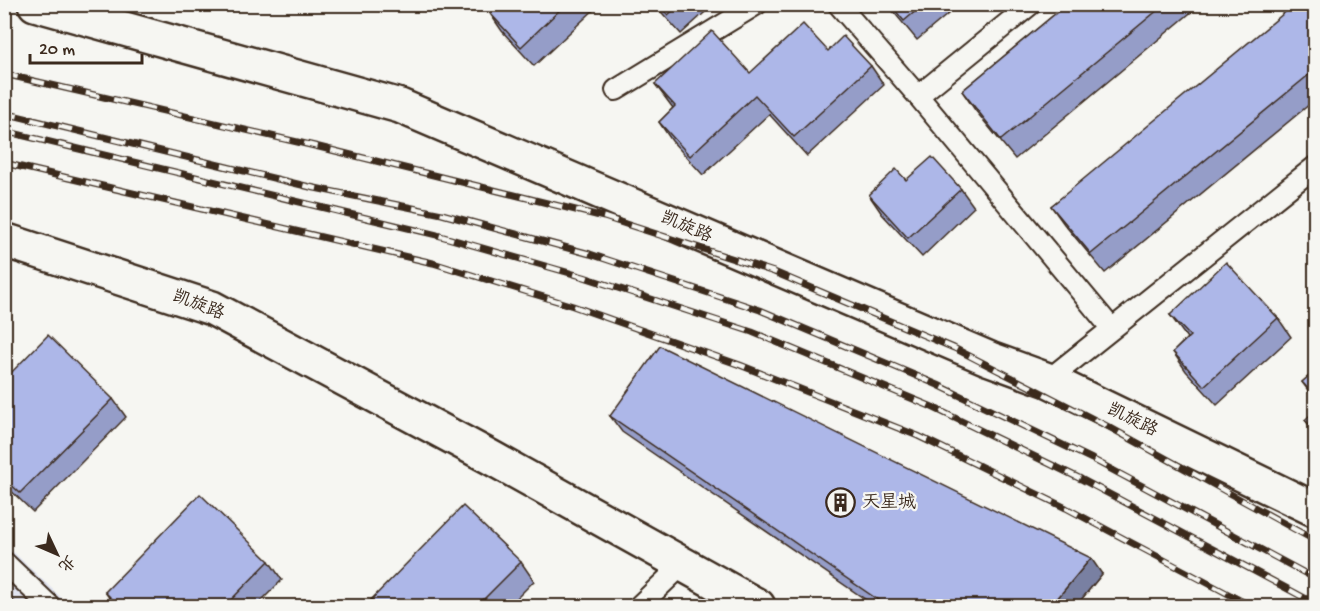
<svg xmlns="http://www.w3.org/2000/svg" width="1320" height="611" viewBox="0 0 1320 611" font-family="'Gochi Hand','LXGW WenKai TC',sans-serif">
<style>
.built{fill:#e0e3ef}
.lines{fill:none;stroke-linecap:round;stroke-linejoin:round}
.service-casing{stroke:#3b2a1e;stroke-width:24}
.tertiary-casing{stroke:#3b2a1e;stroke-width:38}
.service{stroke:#f6f6f2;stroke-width:20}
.tertiary{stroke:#f6f6f2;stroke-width:33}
.rail-casing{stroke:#3b2a1e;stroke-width:7}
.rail{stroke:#f6f6f2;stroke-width:4.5;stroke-dasharray:14;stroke-linecap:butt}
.wall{fill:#959dc8;stroke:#3b2a1e;stroke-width:1.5}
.shaded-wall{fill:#7980a2;stroke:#3b2a1e;stroke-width:1.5}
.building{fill:#adb7e8;stroke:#3b2a1e;stroke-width:1.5}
.labels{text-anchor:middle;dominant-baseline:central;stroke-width:4.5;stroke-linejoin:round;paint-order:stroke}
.street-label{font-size:18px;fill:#3b2a1e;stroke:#f6f6f2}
.poi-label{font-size:18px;fill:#3b2a1e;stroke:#f6f6f2;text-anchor:start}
</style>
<rect width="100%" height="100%" fill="#f6f6f2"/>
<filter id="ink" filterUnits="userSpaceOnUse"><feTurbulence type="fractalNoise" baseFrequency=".0167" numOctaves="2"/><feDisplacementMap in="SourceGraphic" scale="12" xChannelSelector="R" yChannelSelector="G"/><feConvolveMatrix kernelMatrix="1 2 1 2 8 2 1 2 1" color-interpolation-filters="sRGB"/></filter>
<g filter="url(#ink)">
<path class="built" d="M 5,544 L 70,606 L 5,606 Z"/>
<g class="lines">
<defs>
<path id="service" d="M 838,4 L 918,96 L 1112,329
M 616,90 L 757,4
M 918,96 L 1031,4
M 1048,380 L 1316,166
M 4,562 L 50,606
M 639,606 L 683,564"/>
<path id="tertiary" d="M 35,4 L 400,106 L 990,359 L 1048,380 L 1316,510
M 4,240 L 212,308 L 490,457 L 758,606"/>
</defs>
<use href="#service" class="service-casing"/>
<use href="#tertiary" class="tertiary-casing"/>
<use href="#service" class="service"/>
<use href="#tertiary" class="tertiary"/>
<defs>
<path id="rail" d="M 4,74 L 319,147 L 604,217 L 774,272 L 954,348 L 1109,427 L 1316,541
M 4,113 L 310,187 L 442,214 L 590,254 L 760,310 L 938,385 L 1092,459 L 1316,579
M 4,131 L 437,235 L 584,277 L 752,332 L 930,406 L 1081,479 L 1316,604
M 4,163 L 433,263 L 573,306 L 740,365 L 918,436 L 1066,508 L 1251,606"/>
</defs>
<use href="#rail" class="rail-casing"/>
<use href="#rail" class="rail"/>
</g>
<path class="wall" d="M 498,4 L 600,4 L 534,66 L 502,31 L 489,12 Z
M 654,4 L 714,4 L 681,34 Z
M 887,4 L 960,4 L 917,40 Z
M 1067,4 L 1201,4 L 1015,159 L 975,110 L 962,91 Z
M 1316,4 L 1316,99 L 1105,273 L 1064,224 L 1051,206 Z
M 828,51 L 871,66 L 884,85 L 807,156 L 769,114 L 703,175 L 672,141 L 659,122 L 673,108 L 655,84 L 750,73 Z
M 906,180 L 961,189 L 974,207 L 922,257 L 882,214 L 869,195 Z
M 1170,315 L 1278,318 L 1291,337 L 1217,405 L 1186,371 L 1173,352 L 1187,338 Z
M 1316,370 L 1316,401 L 1302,382 Z
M 4,380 L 113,399 L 126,417 L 33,512 L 4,484 Z
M 1316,410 L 1316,434 L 1305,420 Z
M 610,416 L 1102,574 L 1076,606 L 875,606 L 622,432 Z
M 269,561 L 282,580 L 256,606 L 115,606 L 105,592 Z
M 521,562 L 534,581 L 509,606 L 365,606 Z"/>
<path class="shaded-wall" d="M 1091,558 L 1102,574 L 1076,606 L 1051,606 Z"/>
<path class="building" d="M 497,4 L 566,4 L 521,47 L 489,12 Z
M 658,4 L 680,4 L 668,15 Z
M 890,4 L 924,4 L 904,21 Z
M 1067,4 L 1165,4 L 1001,140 L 962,91 Z
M 1295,4 L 1316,4 L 1316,69 L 1091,254 L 1051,206 Z
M 803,24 L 828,51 L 843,36 L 871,66 L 794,137 L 755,95 L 690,156 L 659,122 L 675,106 L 655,84 L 712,31 L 750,73 Z
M 932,157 L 961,189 L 908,238 L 869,195 L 896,169 L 906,180 Z
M 1226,262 L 1278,318 L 1204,386 L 1173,352 L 1190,336 L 1170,315 Z
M 48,335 L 113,399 L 20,493 L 4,478 L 4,380 Z
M 660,346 L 1091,558 L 1051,606 L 887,606 L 610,416 Z
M 1316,370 L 1316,397 L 1302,382 Z
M 1316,410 L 1316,431 L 1305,420 Z
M 200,494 L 269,561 L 225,606 L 119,606 L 105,592 Z
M 463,506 L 521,562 L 477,606 L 365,606 Z
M 4,592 L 19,606 L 4,606 Z"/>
</g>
<defs>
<symbol id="building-ring" viewBox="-11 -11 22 22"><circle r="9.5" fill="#f6f6f2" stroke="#3b2a1e" stroke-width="1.5"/><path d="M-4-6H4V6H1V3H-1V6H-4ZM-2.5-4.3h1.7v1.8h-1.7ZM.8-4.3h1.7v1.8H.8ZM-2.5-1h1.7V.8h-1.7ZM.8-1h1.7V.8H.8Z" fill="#3b2a1e"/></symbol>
</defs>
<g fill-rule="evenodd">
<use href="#building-ring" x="824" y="486" width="33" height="33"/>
</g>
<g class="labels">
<g class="street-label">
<text transform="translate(686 228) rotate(23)">凯旋路</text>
<text transform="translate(198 306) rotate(21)">凯旋路</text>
<text transform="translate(1132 421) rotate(26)">凯旋路</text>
</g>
<g class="poi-label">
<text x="862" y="503">天星城</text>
</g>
</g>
<rect width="1320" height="611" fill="none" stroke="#f6f6f2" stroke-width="24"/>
<rect x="12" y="12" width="1296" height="587" fill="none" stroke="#3b2a1e" stroke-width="2" filter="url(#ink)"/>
<g transform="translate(57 554) rotate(134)" stroke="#f6f6f2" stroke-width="4.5" paint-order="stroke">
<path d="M0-4.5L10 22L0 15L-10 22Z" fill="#3b2a1e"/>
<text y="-9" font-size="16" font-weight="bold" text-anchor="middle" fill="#3b2a1e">北</text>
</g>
<path d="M30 54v9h112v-9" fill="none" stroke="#3b2a1e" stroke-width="3"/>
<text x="39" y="54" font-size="18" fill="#3b2a1e" stroke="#f6f6f2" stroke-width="4.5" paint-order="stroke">20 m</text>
</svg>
